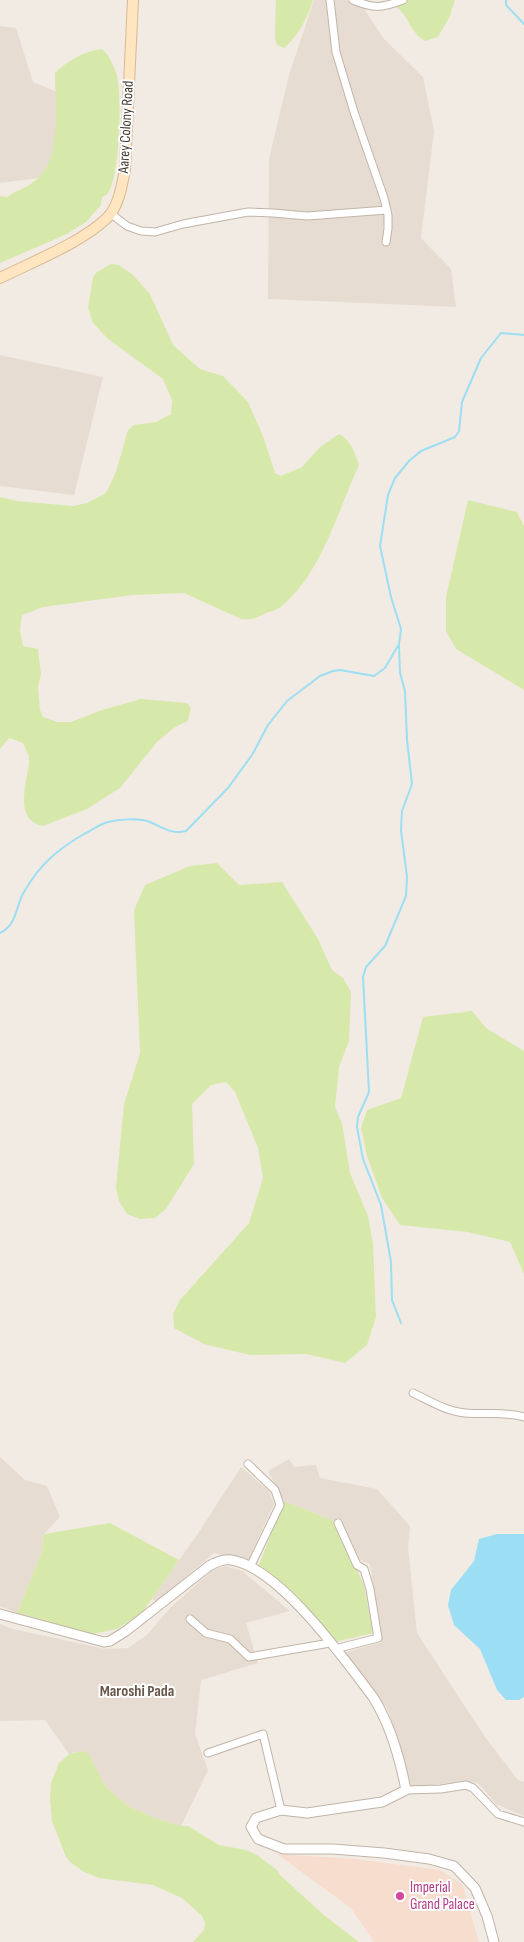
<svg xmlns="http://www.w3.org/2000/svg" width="524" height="1942" viewBox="0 0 524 1942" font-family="'Sofia Sans Condensed',sans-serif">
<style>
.residential{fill:#e7dcd1}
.commercial{fill:#f6ddcd}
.green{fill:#d7e9aa}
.water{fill:#9cdef3}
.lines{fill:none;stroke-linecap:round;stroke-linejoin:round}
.stream{stroke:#9cdef3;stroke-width:2}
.minor-casing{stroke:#c1b4a8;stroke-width:9}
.tertiary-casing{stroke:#c1b4a8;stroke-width:11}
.secondary-casing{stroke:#d8b993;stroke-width:12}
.minor{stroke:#fff;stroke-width:7}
.tertiary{stroke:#fff;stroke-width:9}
.secondary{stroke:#ffe5c0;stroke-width:10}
.hotel-dot{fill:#d1479c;stroke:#fff;stroke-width:2}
.labels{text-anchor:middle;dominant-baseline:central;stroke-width:4;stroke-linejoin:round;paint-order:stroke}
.street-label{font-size:15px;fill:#443b33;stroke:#fff}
.hotel-label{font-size:15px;fill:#b23c85;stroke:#fff;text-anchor:start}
.neighbourhood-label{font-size:16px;font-weight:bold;fill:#67564a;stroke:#fff}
</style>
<rect width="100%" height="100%" fill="#f2ebe3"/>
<path class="residential" d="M 314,0 L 358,0 L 384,39 L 423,77 L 434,131 L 421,238 L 451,269 L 456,307 L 268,299 L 269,159 L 289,75 Z
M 0,26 L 16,28 L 33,82 L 72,98 L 76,173 L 0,183 Z
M 0,355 L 103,377 L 74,495 L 0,486 Z
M 0,1457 L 25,1480 L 47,1486 L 60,1517 L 44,1534 L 42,1552 L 17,1613 L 0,1606 Z
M 289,1459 L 294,1467 L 316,1465 L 320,1478 L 377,1489 L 410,1526 L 408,1548 L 417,1633 L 485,1737 L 518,1780 L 524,1782 L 524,1816 L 496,1804 L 478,1783 L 463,1781 L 432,1785 L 411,1786 L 388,1710 L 343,1653 L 382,1642 L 370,1564 L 358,1559 L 341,1520 L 334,1521 L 284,1501 L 268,1471 Z
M 241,1467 L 269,1491 L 274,1504 L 248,1561 L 214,1553 L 156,1602 L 152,1598 L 197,1535 Z
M 225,1566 L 242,1571 L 290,1611 L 246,1623 L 258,1663 L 201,1680 L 195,1734 L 208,1770 L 181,1826 L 152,1817 L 128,1806 L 106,1787 L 89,1754 L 76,1752 L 69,1754 L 45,1720 L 0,1721 L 0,1624 L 13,1629 L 105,1649 L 128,1648 L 147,1635 L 170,1608 L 213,1570 Z"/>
<path class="commercial" d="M 277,1854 L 355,1859 L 440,1870 L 462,1884 L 479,1942 L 374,1942 L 351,1908 Z"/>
<path class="green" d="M 276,0 L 313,0 C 307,19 299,35 284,48 L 277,45 L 275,37 Z
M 389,0 L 455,0 L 449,18 L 438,37 L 425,41 C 414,35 411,25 404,15 C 400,9 394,5 389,0 Z
M 102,49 C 109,55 114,66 117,76 C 122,96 120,176 108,193 C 107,194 103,197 102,197 L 101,205 L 86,222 L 67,234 L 0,263 L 0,196 L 8,197 C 13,192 18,191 24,188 C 31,185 41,176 45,170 C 60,147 55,100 55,73 C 67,61 84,51 102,49 Z
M 111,264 L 119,265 L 132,274 L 150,294 L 173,345 L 200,369 L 223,376 L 248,402 L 263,436 L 275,473 L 281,476 L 302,467 L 320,447 L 339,434 C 352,441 354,452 359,465 C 338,510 322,572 283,605 C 279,609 272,611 266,613 C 257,618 252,620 241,619 L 184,593 L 133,595 L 43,607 L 22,615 L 20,630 L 23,646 L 38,649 L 41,674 L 38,687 L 40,710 L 43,717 L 57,722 L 71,722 L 102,710 L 141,699 L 187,703 L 191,708 L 188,721 L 175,727 L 157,742 L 120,788 L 87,809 L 43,826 C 14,820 26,785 29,764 L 29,757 L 23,743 L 9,738 L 0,749 L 0,497 L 17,501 L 73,506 L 87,503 L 106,493 L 116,472 L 128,430 L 134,425 L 156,422 L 171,414 L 172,400 L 163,379 L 108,339 L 93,323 L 88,308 L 93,277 L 97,272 Z
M 468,500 L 517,512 L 524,526 L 524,690 L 456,649 L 446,631 L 446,597 Z
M 217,863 L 239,885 L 282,882 L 318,939 L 332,970 L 343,978 L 351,992 L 349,1041 L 339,1067 L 335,1107 L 342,1123 L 350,1173 L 368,1216 L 373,1244 L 376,1317 L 367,1345 L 345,1363 L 306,1354 L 250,1355 L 204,1344 L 174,1328 L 173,1314 L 180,1300 L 249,1223 L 263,1178 L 258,1148 L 235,1092 L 226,1082 L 211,1085 L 192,1104 L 194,1164 L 166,1209 L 155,1218 L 140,1219 L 127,1214 L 119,1201 L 116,1187 L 124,1104 L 140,1053 L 134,910 L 145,885 L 190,866 Z
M 472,1011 L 486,1028 L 524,1051 L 524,1274 L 510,1242 L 468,1232 L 400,1225 L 382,1198 L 367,1156 L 361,1128 L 367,1110 L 401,1098 L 423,1017 Z
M 284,1501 L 334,1521 L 364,1585 L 373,1633 L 335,1642 L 293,1593 L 258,1567 Z
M 110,1523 L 179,1560 L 142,1613 L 117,1629 L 93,1634 L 17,1613 L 42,1552 L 44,1534 Z
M 83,1751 L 89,1754 L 106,1787 L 128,1806 L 152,1817 L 181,1826 L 188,1826 L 219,1845 L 246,1850 L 257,1855 L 277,1870 L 280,1875 L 325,1916 L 359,1942 L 193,1942 L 204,1930 L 205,1923 L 202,1916 L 182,1898 L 153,1885 L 99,1878 L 84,1872 L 70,1862 L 66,1857 L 52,1821 L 50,1799 L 51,1783 L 59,1763 L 69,1754 Z"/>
<path class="water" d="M 497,1534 L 524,1534 L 524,1697 L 519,1700 L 506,1700 L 497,1690 L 480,1649 L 454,1625 L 448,1605 L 451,1590 L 474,1561 L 479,1539 Z"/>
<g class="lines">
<path class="stream" d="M 506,0 L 506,5 L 524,24
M 399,646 L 400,673 L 405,691 L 407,740 L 412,784 L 402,811 L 401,830 L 407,877 L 406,896 L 385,946 L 366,967 L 363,977 L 369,1092 L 358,1117 L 357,1127 L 363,1159 L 381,1205 L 391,1262 L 392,1300 L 401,1323
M 0,933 C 18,924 15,907 24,892 C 39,865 58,849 84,834 C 92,830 100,824 108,822 C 120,819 139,818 150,822 C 162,827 172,835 186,831 L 228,788 L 252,755 L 268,725 L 287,701 L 320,676 L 333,671 L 340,670 L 374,676 L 385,668 L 399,644 L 401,629 L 391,597 L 380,546 L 388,495 L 395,478 L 409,461 L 421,451 L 455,437 L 459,431 L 462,402 L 481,358 L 501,333 L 524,335"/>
<defs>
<path id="minor" d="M 330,0 L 336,52 L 354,112 L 384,198 L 388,215 L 388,229 L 386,242
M 353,0 C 374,9 382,8 403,0
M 110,213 L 127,226 L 141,231 L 155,232 L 183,224 L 248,212 L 273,213 L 307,216 L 387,210
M 413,1393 C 430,1401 446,1411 465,1413 C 485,1415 504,1411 524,1417
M 248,1464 L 275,1490 L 280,1505 L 250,1567
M 190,1619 L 206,1633 L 230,1639 L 249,1657 L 330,1643
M 335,1649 L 378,1638 L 370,1589 L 364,1569 L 357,1565 L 338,1523
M 208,1753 L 263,1734 L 281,1810
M 406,1790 L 441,1789 L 466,1785 L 473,1788 L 498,1814 L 524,1822"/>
<path id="tertiary" d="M 0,1614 L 104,1642 L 110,1641 L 126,1631 L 209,1566 C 216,1562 223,1559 231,1560 C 279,1567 344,1659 373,1697 C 390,1724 400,1759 406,1790 L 382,1802 L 307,1813 L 281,1810 L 256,1818 L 251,1827 L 258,1839 L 284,1849 L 333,1849 L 384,1853 L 429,1859 L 454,1866 L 475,1888 L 487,1916 L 494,1942"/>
<path id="secondary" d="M 0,278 C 32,262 81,243 107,218 C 119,206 122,185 125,169 L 133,0"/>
</defs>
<use href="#minor" class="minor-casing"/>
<use href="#tertiary" class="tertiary-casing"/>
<use href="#secondary" class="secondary-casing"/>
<use href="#minor" class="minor"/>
<use href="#tertiary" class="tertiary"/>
<use href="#secondary" class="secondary"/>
</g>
<circle class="hotel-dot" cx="400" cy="1896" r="5"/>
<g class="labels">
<g class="street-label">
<text transform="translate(126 127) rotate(-87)">Aarey Colony Road</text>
</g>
<g class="hotel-label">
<text x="410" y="1887">Imperial<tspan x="410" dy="17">Grand Palace</tspan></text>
</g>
<g class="neighbourhood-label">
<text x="137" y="1691">Maroshi Pada</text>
</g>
</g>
</svg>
